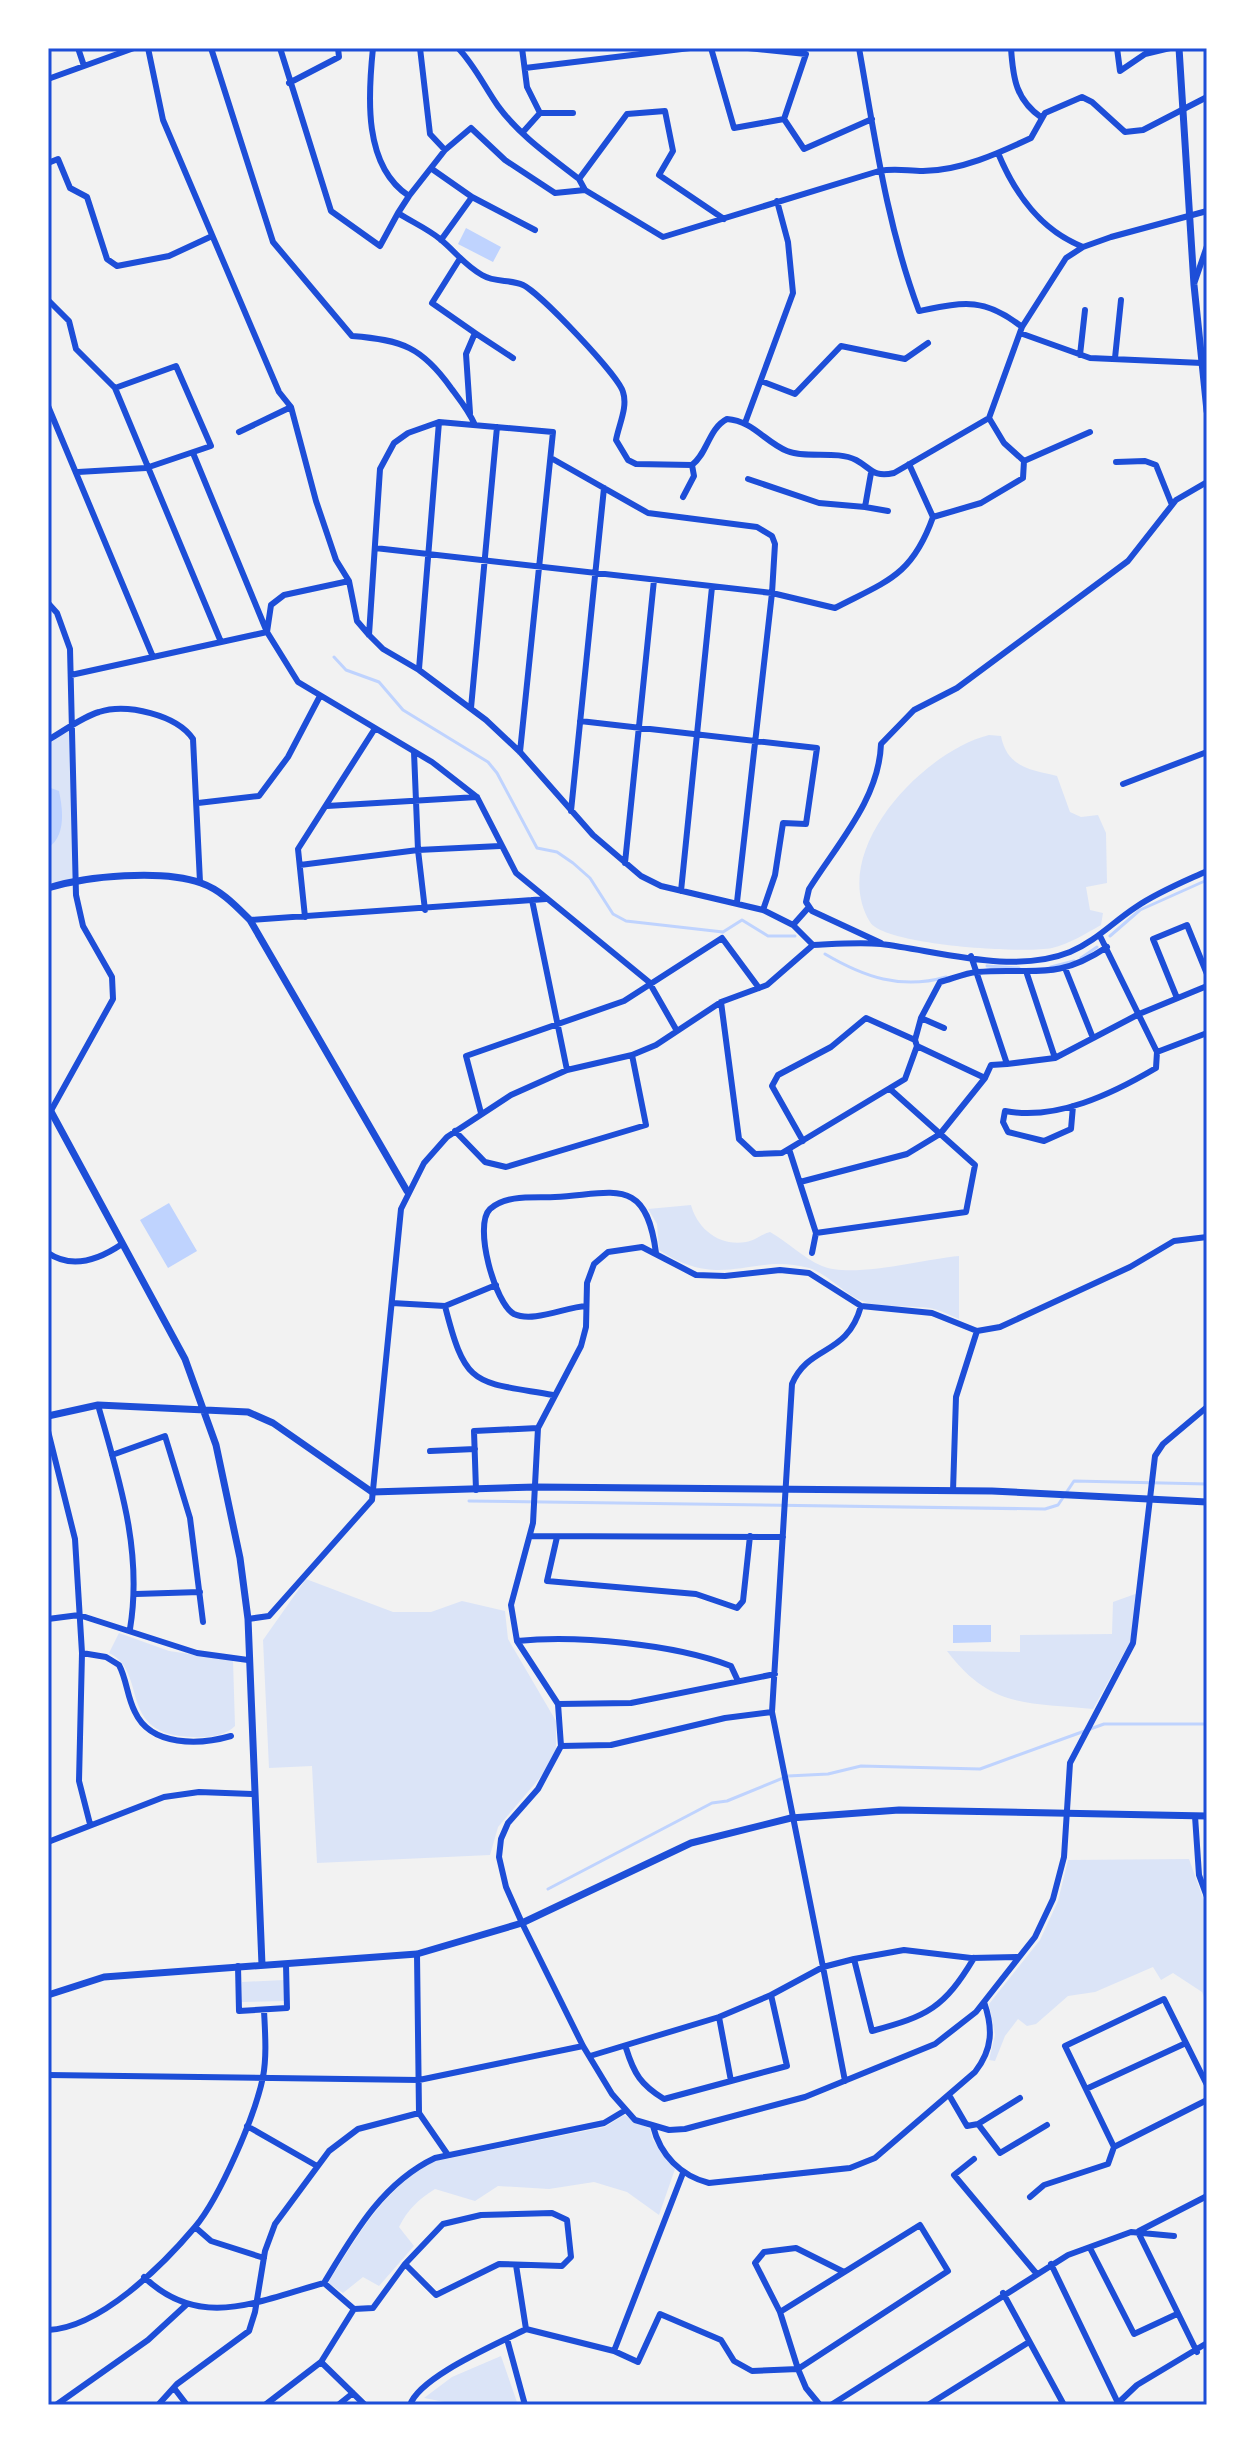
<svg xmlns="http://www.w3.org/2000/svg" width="1255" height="2453" viewBox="0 0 1255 2453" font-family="'Fira Sans',sans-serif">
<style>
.green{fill:#dbe4f7}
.water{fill:#bfd3fe}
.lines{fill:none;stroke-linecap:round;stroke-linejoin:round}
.stream{stroke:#bfd3fe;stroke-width:3}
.minor{stroke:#1d4ed8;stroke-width:6}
.tertiary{stroke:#1d4ed8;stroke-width:7}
.neatline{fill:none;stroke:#1d4ed8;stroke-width:3}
</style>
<rect width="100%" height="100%" fill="#f2f2f2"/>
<path class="green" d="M 72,729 L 75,880 L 48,889 L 48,742 Z
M 989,735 L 1001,736 C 1007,767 1030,770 1057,776 L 1070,812 L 1081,817 L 1098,815 L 1106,833 L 1107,883 L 1086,887 L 1090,910 L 1103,913 L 1101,925 C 1085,934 1069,944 1052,948 C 1024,954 883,945 870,922 C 827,851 924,751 989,735 Z
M 691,1205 C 697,1228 719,1247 746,1242 C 754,1241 762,1234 770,1232 C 788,1242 803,1258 822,1266 C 852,1279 924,1259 959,1256 L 959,1319 C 950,1315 940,1310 930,1308 C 908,1305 882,1309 862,1301 C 843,1293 828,1274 809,1268 C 752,1252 722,1292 659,1250 L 657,1224 L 648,1209 Z
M 306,1579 L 393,1612 L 431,1612 L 462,1601 L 505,1611 L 508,1639 L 556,1721 L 556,1749 L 544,1773 L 498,1827 L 490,1855 L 317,1863 L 312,1766 L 269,1768 L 263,1640 Z
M 1138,1593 L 1130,1642 L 1093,1709 C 1027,1702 991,1709 947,1651 L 1020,1652 L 1020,1635 L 1112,1634 L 1113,1602 Z
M 119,1633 L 169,1651 L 233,1660 L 235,1726 C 225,1736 208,1738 194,1737 C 115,1736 150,1673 109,1653 Z
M 1189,1859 L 1207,1909 L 1207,2005 L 1202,1992 L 1173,1973 L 1161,1980 L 1153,1967 L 1095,1992 L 1068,1996 L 1036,2024 L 1027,2026 L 1018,2019 L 1005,2036 L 995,2061 L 989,2060 L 995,2035 L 989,2004 L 1040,1940 L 1058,1901 L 1068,1860 Z
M 284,1980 L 284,2001 L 242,2002 L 242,1982 Z
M 624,2115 L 650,2129 L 653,2140 L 675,2169 L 659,2215 L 627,2192 L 594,2182 L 549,2189 L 498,2186 L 475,2201 L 435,2189 C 418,2200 408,2209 399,2227 L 414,2246 L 379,2286 L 363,2277 L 343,2293 L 328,2283 C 357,2237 385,2185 436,2161 L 605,2127 Z
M 501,2356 L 518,2405 L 460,2405 L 424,2398 L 452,2377 Z"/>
<path class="water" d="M 466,228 L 501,247 L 493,262 L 458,244 Z
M 48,787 L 59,791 C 63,810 66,836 48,848 Z
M 169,1203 L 197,1251 L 168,1268 L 140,1220 Z
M 953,1625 L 991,1625 L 991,1642 L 953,1643 Z"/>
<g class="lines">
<path class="stream" d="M 334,657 L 346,670 L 379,682 L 403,710 L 488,762 L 497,773 L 537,848 L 557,852 L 573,863 L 590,878 L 613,914 L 626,921 L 723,932 L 742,920 L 768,936 L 795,936
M 1110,936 L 1140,910 L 1207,880
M 825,954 C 864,977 901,990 946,977
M 1081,958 L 1097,947
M 987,966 L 1019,968
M 1051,967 L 1074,961
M 469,1501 L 1045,1509 L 1058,1505 L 1074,1481 L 1207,1484
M 548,1889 L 712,1803 L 727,1801 L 788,1776 L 828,1774 L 861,1766 L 980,1769 L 1104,1724 L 1207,1724"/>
<path class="minor" d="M 78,48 L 84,66
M 148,48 L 163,120 L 279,392 L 291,407 L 316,501 L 336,560 L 349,581 L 357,621 L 369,635 L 383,649 L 419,670 L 486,720 L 520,752 L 593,835 L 641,876 L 661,886 L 763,910 L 793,925 L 813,945
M 211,48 L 273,242 L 352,336 C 402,340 422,347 451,388 C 460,400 469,411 475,425
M 280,48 L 331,211 L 380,246 L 398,213 C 412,222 428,229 440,239 C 455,251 464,265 482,275 C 495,283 510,279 523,285 C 540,293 619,376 623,392 C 628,407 619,424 616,440 L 628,460 L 636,464 L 692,465 C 708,453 708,429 727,419 C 753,421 765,442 787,451 C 807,459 836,450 856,460 C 871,468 873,478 894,473 L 989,418 L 1022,327 L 1066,258 L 1083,247 L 1111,237 L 1207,211
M 373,48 C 368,96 363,166 409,196 L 398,213
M 420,48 L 430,134 L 445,150
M 458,48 C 475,66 484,86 498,106 C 519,135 551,157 579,179
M 522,48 L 527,87 L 540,113
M 711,48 L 734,128 L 784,119 L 806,54 L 748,48
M 859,48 C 875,138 887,226 919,311 C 964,302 984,297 1022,327
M 1011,48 C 1013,79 1016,100 1042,118
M 1117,48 L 1120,71 L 1145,54 L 1170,48
M 525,68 L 690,48
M 48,79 L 134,48
M 289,83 L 339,57 L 338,48
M 784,119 L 804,149 L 872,119
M 523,132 L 540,113 L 573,113
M 998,153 C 1015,194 1040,230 1083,247
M 48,163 L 58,159 L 70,188 L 87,197 L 107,259 L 117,266 L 169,256 L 210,237
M 432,169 L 472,197 L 441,240
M 585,190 L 579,179 L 627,114 L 665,111 L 673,151 L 659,175 L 724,219
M 409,196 L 445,150 L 471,128 L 505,160 L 555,193 L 585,190 L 663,237 L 879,171 C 896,168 907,171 923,171 C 960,171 999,153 1031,138 L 1045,113 L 1082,97 L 1092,102 L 1125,132 L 1143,130 L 1207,97
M 472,197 L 535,230
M 459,260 L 432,303 L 475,333 L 466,354 L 470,413
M 1195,281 L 1207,246
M 48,300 L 69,321 L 76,349 L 115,388 L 221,642
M 475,333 L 513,358
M 1020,333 L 1090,358 L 1202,363
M 1080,355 L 1085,310
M 1115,358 L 1121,300
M 761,381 L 795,394 L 841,346 L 905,359 L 928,343
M 48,406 L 153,657
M 989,418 L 1004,443 L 1024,461
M 745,423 L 793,293 L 788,242 L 777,201
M 239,432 L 291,407
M 193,453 L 267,632 L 298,682 L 432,762 L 477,797 L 516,873 L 649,982 L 677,1031
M 551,458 L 648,513 L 757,527 L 772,536 L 775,544 L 772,593 L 737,902
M 1116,462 L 1145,461 L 1156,465 L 1172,505
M 909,464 L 933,517
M 78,472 L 146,468 L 211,446 L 176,366 L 115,388
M 871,473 L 865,507 L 888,511
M 748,479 L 819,503 L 865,507
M 683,497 L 694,476 L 692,465
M 375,548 L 772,593 L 835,608 C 887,581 912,576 933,517 L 981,503 L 1023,478 L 1024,461 L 1090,432
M 48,603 L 57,613 L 70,649 L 76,895 L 83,926 L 112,977 L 113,999 L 48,1116
M 369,635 L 380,469 L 394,443 L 408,433 L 439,422 L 553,432 L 520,752
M 419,669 L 439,422
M 71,675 L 267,632 L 271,605 L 284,595 L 349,581
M 471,708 L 497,427
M 580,721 L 817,748 L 806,824 L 783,823 L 775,875 L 763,910
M 48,740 C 64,731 82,717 99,712 C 127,703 177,715 193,739 L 200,882
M 414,752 L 418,850 L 425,910
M 1123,784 L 1207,752
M 198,803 L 259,796 L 288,757 L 320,696
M 327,806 L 477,797
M 571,811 L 604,488
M 625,863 L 654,580
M 300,865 L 418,850 L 500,846
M 681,891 L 712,587
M 532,900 L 567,1070
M 305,917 L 298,849 L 374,730
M 250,920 L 546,899
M 793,925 L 809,907
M 881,943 L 812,911 L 806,902 L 809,889 C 838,843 879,799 881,744 L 914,710 L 957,688 L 1128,561 L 1176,500 L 1207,482
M 971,956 L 1007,1064 L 1055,1058 L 1139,1014 L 1207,986
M 1065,968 L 1093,1038
M 1027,974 L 1055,1058
M 1177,998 L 1153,939 L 1187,925 L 1207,974
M 721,1002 L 739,1139 L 755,1154 L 782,1153 L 905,1079 L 917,1046 L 915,1040
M 921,1018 L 944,1028
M 1157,1052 L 1207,1033
M 985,1078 L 991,1065 L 1007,1064
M 1073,1106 L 1071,1129 L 1044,1141 L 1008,1132 L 1003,1122 L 1005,1111 C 1056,1121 1112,1094 1156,1068 L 1157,1052 L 1100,936
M 481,1113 L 466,1056 L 624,1001 L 722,938 L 759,988
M 455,1131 L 485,1162 L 506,1167 L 646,1125 L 632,1055
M 803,1141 L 772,1086 L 778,1075 L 831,1047 L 866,1018 L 915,1040 L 921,1018 L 940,982 C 952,979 965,973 977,972 C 1032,967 1055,982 1107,947
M 789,1149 L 816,1233 L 812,1253
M 800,1182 L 907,1154 L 940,1134 L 985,1078 L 917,1046
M 816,1233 L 966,1212 L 975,1165 L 890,1089
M 1207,1237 L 1174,1241 L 1130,1267 L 1000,1327 L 977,1331 L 932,1313 L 861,1306 L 809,1273 L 780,1270 L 725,1276 L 696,1275 L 642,1247 L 608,1252 L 594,1264 L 587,1283 L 586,1327 L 581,1346 L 538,1428 L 533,1523 L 511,1605 L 517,1641 L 558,1704 L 561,1746 L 538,1789 L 508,1823 L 501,1839 L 499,1857 L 506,1887 L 522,1923 L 583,2046 L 612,2094 L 635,2120 L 669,2130 L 685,2129 L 805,2097 L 935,2044 L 976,2012 L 1035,1937 L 1053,1899 L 1064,1857 L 1070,1763 L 1133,1643 L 1155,1456 L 1163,1444 L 1207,1407
M 48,1253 C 73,1270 100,1259 122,1244
M 392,1303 L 445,1306 L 496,1285
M 445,1306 C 466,1389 474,1381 553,1395
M 586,1306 C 566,1307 533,1323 514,1314 C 495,1304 473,1225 490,1209 C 507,1194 535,1198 555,1197 C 614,1194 646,1175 656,1253
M 98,1405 C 119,1479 143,1551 130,1629
M 48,1431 L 75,1539 L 82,1653 L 79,1781 L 90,1824
M 430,1451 L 475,1449
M 112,1455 L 165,1436 L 190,1518 L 203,1622
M 476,1490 L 474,1431 L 538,1428
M 953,1491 L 956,1397 L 977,1331
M 531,1536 L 783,1537
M 557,1537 L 547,1581 L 696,1594 L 737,1608 L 743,1601 L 750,1536
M 136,1594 L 200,1592
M 48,1619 L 79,1615 L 197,1653 L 248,1660
M 248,1619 L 269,1616 L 372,1500 L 401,1209 L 424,1163 L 447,1137 L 511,1095 L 567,1070 L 632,1055 L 656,1045 L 721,1002 L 767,985 L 813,945 C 836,944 858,942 881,944 C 939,951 1013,975 1070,952 C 1096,941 1113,922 1136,907 C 1158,892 1183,882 1207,871
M 517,1641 C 578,1635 674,1644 731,1666 L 738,1681
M 82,1653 L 106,1657 L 119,1665 C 127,1680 127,1697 135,1712 C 151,1747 200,1745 231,1736
M 558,1704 L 631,1703 L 775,1674
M 561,1746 L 611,1745 L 725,1718 L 772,1712 L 792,1384 C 809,1344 847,1357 861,1306
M 1195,1816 L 1199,1875 L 1207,1897
M 48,1842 L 164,1797 L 199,1792 L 252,1794
M 417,1954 L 419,2113 L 448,2155
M 854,1959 L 904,1950 L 971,1958 L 1017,1957
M 238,1966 L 239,2011 L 287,2008 L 286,1964
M 719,2017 L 731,2081 L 787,2066 L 771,1995 L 823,1967 L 772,1712
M 626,2048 C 634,2074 641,2085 664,2099 L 731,2081
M 590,2056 L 719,2017 L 771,1995
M 48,2075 L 419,2080 L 583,2046
M 845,2081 L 823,1967 L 854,1959 L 872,2031 C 928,2016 944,2008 974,1958
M 1207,2085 L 1164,1999 L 1065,2046 L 1114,2147 L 1207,2100
M 1086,2089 L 1186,2043
M 949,2095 L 967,2126 L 978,2124 L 1000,2153 L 1047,2125
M 978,2124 L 1020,2098
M 247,2126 L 317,2166
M 653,2126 C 660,2155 681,2176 709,2183 L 850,2168 L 875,2158 L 975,2072 C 993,2049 993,2028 984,2002
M 974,2159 L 954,2175 L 1036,2273
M 683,2173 L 614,2351 L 638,2362 L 660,2314 L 721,2340 L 734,2361 L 752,2371 L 798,2369 L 780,2312
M 1030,2197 L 1044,2185 L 1108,2164 L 1114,2147
M 195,2227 L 211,2241 L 264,2258
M 1139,2231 L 1207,2196
M 1138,2232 L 1197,2352
M 1090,2248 L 1134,2334 L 1177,2314
M 1051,2264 L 1118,2403
M 516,2265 L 526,2329
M 144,2277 C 200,2331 258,2301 324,2283 C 353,2235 382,2183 435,2158 L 604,2123 L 624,2111
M 324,2283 L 354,2309 L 373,2308 L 405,2264 L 443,2224 L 481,2215 L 552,2213 L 567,2220 L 571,2257 L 562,2266 L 499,2264 L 436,2295 L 405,2264
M 1003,2293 L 1064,2405
M 48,2330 C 100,2328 163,2265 195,2227 C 220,2197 255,2116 263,2077 C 267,2055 265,2032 264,2010
M 507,2339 L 525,2405
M 321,2362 L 365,2405
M 174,2388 L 187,2405
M 56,2405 L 148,2340 L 186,2305
M 158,2405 L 177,2384 L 249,2331 L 255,2312 L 265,2251 L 275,2224 L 329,2151 L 358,2129 L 419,2113
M 265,2405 L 321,2362 L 354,2309
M 338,2405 L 353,2393
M 410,2405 C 420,2376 498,2344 526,2329 L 614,2351
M 820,2405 L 806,2388 L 798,2369 L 948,2271 L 920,2225 L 780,2312 L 755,2263 L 764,2252 L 796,2248 L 844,2272
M 831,2405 L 1068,2255 L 1131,2232 L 1174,2236
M 928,2405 L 1029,2342
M 1116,2405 L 1137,2385 L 1207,2343"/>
<path class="tertiary" d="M 1179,48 L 1194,285 L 1207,411
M 48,888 C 87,876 162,869 201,883 C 221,890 235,905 250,920 L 407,1191
M 48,1106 L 185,1359 L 216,1445 L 240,1558 L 248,1619 L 262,1965
M 48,1416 L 98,1405 L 248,1412 L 273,1423 L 372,1492 L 536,1487 L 992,1491 L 1207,1502
M 48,1995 L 104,1977 L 417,1954 L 522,1923 L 691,1843 L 791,1818 L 899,1810 L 1207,1816"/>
</g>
<rect width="1255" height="2453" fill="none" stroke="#ffffff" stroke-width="100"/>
<rect x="50" y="50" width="1155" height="2353" class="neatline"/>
</svg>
